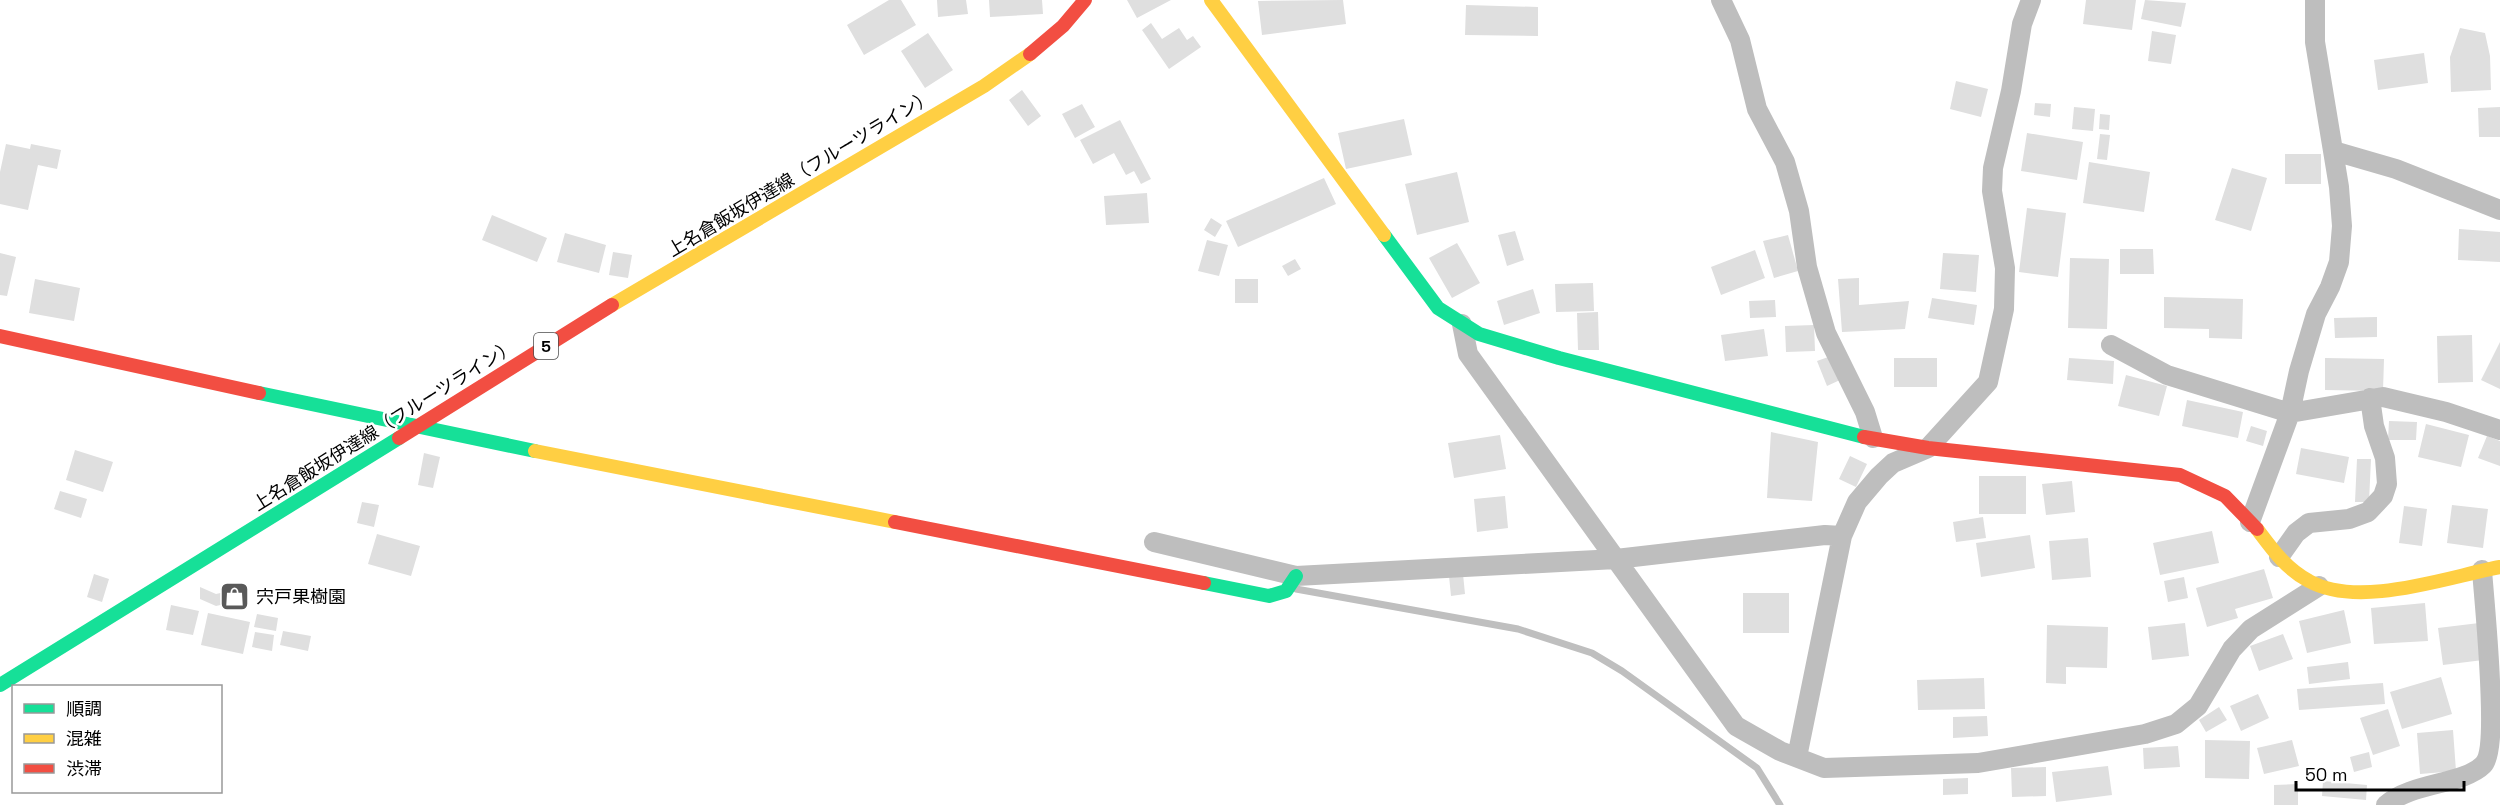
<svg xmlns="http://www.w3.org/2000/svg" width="2500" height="805" viewBox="0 0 2500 805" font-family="'Space Grotesk','Noto Sans JP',sans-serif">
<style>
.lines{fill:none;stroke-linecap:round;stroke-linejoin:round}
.stream{stroke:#bfbfbf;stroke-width:7}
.building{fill:#dfdfdf}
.street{stroke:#bebebe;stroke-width:20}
.fast{stroke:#16e098;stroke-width:14}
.slow{stroke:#ffcf43;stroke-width:14}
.jam{stroke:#f24e42;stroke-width:14}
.labels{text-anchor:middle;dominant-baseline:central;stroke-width:5;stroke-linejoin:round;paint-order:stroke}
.shield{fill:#fff;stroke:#4c4c4c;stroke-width:1.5}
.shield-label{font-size:16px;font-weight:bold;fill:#000}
.street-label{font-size:18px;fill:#000;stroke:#fff}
.poi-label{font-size:18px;fill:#000;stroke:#fff;text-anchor:start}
</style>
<rect width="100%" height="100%" fill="#fff"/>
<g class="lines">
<path class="stream" d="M 1296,589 L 1518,629 L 1592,653 L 1622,671 L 1757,768 L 1780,805"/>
</g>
<path class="building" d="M 889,0 L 901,0 L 916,25 L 864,55 L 847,25 Z
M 937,0 L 966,0 L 968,14 L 938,17 Z
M 989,0 L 1042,0 L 1043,14 L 990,17 Z
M 1127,0 L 1171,0 L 1137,18 Z
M 1343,0 L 1346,24 L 1262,35 L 1258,1 Z
M 2086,0 L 2136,0 L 2132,30 L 2083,24 Z
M 2145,0 L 2186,3 L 2181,27 L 2141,19 Z
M 1466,5 L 1538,7 L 1538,36 L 1465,35 Z
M 1151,23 L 1162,39 L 1179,28 L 1187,40 L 1193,36 L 1201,47 L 1169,69 L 1142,30 Z
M 2460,28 L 2485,33 L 2490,56 L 2491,90 L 2451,92 L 2450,57 Z
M 2152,31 L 2176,35 L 2171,64 L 2148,61 Z
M 928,33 L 953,70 L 925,88 L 901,51 Z
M 2424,53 L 2428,83 L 2378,90 L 2374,60 Z
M 1956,81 L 1988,89 L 1981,117 L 1950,109 Z
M 1022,90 L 1041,116 L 1028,126 L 1009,100 Z
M 2035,103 L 2051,104 L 2050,117 L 2034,115 Z
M 1082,104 L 1095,127 L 1075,138 L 1062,114 Z
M 2074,107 L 2095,109 L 2093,131 L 2072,129 Z
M 2500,107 L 2500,137 L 2479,137 L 2478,108 Z
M 2100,114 L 2110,115 L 2109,130 L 2099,129 Z
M 1404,119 L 1412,155 L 1346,169 L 1338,133 Z
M 1120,120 L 1151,179 L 1141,184 L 1134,171 L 1126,175 L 1114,153 L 1093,164 L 1080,140 Z
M 2027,133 L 2083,142 L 2077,180 L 2021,171 Z
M 2100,134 L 2110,135 L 2107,160 L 2097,159 Z
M 6,144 L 30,149 L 31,144 L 61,150 L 57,169 L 38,165 L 28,210 L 0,204 L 0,172 Z
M 2285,154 L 2321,154 L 2321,184 L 2285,184 Z
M 2089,162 L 2150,172 L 2144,212 L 2083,203 Z
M 2232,168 L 2267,178 L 2251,231 L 2215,220 Z
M 1457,172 L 1469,222 L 1417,235 L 1405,184 Z
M 1324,178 L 1336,204 L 1238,247 L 1226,221 Z
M 1147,193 L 1149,223 L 1106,225 L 1104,196 Z
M 2027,208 L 2066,213 L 2058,277 L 2019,272 Z
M 492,215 L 547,238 L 537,262 L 482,240 Z
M 1211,218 L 1222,225 L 1215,237 L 1204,230 Z
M 2459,229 L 2500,232 L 2500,262 L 2458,260 Z
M 1515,231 L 1524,260 L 1507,266 L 1498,235 Z
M 565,233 L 606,245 L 599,273 L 557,262 Z
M 1788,235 L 1798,271 L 1774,278 L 1763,241 Z
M 1207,240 L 1228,245 L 1219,276 L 1198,271 Z
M 1457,243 L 1480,283 L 1452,298 L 1429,258 Z
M 2120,249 L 2153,249 L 2154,274 L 2120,274 Z
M 1755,250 L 1765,278 L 1721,295 L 1711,267 Z
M 613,252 L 632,255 L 628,278 L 609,275 Z
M 0,253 L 16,257 L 7,296 L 0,295 Z
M 1943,253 L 1979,255 L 1976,292 L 1940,289 Z
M 2070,258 L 2109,259 L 2107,329 L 2068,328 Z
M 1295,259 L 1301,269 L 1288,276 L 1282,266 Z
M 1859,278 L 1859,305 L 1909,301 L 1905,329 L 1842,332 L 1838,279 Z
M 35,279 L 80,288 L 74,321 L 29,313 Z
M 1235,279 L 1258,279 L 1258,303 L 1235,303 Z
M 1593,283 L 1594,311 L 1556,312 L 1555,284 Z
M 1533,289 L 1540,313 L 1504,325 L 1497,301 Z
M 2164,297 L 2243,299 L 2242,339 L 2209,338 L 2209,329 L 2164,328 Z
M 1932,298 L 1977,305 L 1974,325 L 1928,318 Z
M 1775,300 L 1776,317 L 1750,318 L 1749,301 Z
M 1598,312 L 1599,350 L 1578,350 L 1577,313 Z
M 2377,317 L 2377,337 L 2335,338 L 2334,318 Z
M 1814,325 L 1815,351 L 1786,352 L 1785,326 Z
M 1764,329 L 1768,356 L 1725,361 L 1721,335 Z
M 2472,335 L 2473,382 L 2438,383 L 2437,336 Z
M 2500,342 L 2500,389 L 2481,380 Z
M 1831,356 L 1840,380 L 1827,386 L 1817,361 Z
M 1894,358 L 1937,358 L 1937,387 L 1894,387 Z
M 2069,358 L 2114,361 L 2113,384 L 2067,380 Z
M 2325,358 L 2384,359 L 2383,391 L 2325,390 Z
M 2126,375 L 2167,386 L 2159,416 L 2118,406 Z
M 2187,400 L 2243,412 L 2238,438 L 2182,426 Z
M 2389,421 L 2417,422 L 2416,440 L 2388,440 Z
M 2426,424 L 2469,435 L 2461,467 L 2418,457 Z
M 2251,426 L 2267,431 L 2263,446 L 2246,441 Z
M 1771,432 L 1818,442 L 1812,501 L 1767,498 Z
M 1500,435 L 1506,469 L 1454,478 L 1448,443 Z
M 2487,436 L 2500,441 L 2500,466 L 2478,458 Z
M 2301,448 L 2349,457 L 2344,483 L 2296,474 Z
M 75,450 L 113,462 L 103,492 L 66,480 Z
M 424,453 L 440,457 L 433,488 L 418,485 Z
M 1850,456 L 1867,464 L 1856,487 L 1839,479 Z
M 2357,459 L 2371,459 L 2369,502 L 2355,502 Z
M 1979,476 L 2026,476 L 2026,514 L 1979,514 Z
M 2072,481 L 2075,512 L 2046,515 L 2042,484 Z
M 60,491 L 87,499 L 81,518 L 54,509 Z
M 1505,496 L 1508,528 L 1477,532 L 1474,499 Z
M 362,502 L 379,505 L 374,527 L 357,523 Z
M 2452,505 L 2488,509 L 2483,548 L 2447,543 Z
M 2404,506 L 2427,509 L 2422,546 L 2399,543 Z
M 1983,517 L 1986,538 L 1956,542 L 1953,522 Z
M 2212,531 L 2219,563 L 2160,575 L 2153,543 Z
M 377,534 L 420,546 L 411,576 L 368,564 Z
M 2030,535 L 2035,568 L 1981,577 L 1976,543 Z
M 2088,538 L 2091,577 L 2052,580 L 2049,541 Z
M 2264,569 L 2273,598 L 2235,609 L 2238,618 L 2207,627 L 2196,588 Z
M 94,574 L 109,579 L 102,602 L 87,597 Z
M 1463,574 L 1465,594 L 1451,596 L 1449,576 Z
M 2184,577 L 2188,598 L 2168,602 L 2164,581 Z
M 200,587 L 216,594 L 247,587 L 247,599 L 216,606 L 200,599 Z
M 1743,593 L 1789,593 L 1789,633 L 1743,633 Z
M 2425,603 L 2428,641 L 2374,644 L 2371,608 Z
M 171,605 L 199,611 L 193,635 L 166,630 Z
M 2344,610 L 2351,643 L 2307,653 L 2299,621 Z
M 208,613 L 250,622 L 243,654 L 201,645 Z
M 257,614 L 278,618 L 276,631 L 254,627 Z
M 2185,623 L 2189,656 L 2152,660 L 2148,627 Z
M 2479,623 L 2483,660 L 2443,665 L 2438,628 Z
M 2047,625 L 2108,627 L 2107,668 L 2066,667 L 2066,684 L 2046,683 Z
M 283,631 L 311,636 L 308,651 L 280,645 Z
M 255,632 L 274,635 L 272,651 L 252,647 Z
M 2283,634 L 2293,659 L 2259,671 L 2250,646 Z
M 2348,662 L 2350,679 L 2309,684 L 2307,667 Z
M 2441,677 L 2452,714 L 2402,729 L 2390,692 Z
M 1984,678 L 1985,709 L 1918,710 L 1917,680 Z
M 2383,683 L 2385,704 L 2299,710 L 2297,689 Z
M 2258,694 L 2269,718 L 2241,731 L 2230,706 Z
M 2219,707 L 2227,720 L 2206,732 L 2199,720 Z
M 2388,709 L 2400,746 L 2373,755 L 2360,718 Z
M 1987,716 L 1988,736 L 1953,738 L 1953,717 Z
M 2453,730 L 2456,771 L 2420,774 L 2417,733 Z
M 2205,740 L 2250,741 L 2249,779 L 2205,778 Z
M 2292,740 L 2299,766 L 2264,774 L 2257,748 Z
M 2178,746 L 2180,767 L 2144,769 L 2143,748 Z
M 2369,752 L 2372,767 L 2354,772 L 2350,757 Z
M 2108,766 L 2112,795 L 2056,802 L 2052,772 Z
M 2046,767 L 2046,796 L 2012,797 L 2011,768 Z
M 1968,778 L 1968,794 L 1943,795 L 1943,779 Z
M 2323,781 L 2367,785 L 2366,800 L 2322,796 Z
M 2298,784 L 2298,805 L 2274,805 L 2274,785 Z"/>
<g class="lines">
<path class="street" d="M 1721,0 L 1740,40 L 1757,109 L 1785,162 L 1799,211 L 1807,267 L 1826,333 L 1865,412 L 1873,438
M 2334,151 L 2396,169 L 2500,210
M 1462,324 L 1468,354 L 1736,726 L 1780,751 L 1824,768 L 1978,763 L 2145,734 L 2176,724 L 2198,706 L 2232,649 L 2251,629 L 2319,586
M 2111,345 L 2167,375 L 2290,413 L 2383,397 L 2446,412 L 2500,430
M 2250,522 L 2290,413 L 2299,371 L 2316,314 L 2330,287 L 2339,262 L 2342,226 L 2339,187 L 2315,42 L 2315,0
M 1154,542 L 1296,576 L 1616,559 L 1825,535 L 1842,536
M 2279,557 L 2296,533 L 2309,523 L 2349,519 L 2368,512 L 2383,496 L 2387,484 L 2385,458 L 2374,426 L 2370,398
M 1797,757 L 1842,536 L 1857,502 L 1879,476 L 1893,463 L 1928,448 L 1988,382 L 2004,309 L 2005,268 L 1992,191 L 1993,168 L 2011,91 L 2022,24 L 2031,0
M 2386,805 C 2412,782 2463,785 2483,765 C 2500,749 2484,600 2482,570"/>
<path class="fast" d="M 1384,235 L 1438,308 L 1479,334 L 1559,358 L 1864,437
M 259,393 L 535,451
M 1204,583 L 1269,596 L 1286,591 L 1296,576
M 0,685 L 399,438"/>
<path class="slow" d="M 1211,0 L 1384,235
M 612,305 L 984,86 L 1030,54
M 535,451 L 895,522
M 2257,529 C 2272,549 2286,569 2309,581 C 2359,609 2447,577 2500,567"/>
<path class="jam" d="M 1030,54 L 1063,26 L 1085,0
M 0,336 L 259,393
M 1864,437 L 1928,448 L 2180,475 L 2225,496 L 2257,529
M 399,438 L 612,305
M 895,522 L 1204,583"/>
</g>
<defs>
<symbol id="shop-square" viewBox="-11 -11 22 22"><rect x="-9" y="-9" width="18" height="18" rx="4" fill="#595959" stroke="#fff"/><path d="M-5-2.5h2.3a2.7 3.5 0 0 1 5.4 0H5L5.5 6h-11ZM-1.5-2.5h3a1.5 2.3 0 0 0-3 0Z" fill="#fff"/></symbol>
</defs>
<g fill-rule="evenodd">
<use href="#shop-square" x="218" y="580" width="33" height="33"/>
</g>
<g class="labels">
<rect class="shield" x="534" y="333" width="24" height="26" rx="4.5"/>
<g class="shield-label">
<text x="546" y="346">5</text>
</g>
<g class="street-label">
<text transform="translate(800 173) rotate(-31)">上名倉飯坂伊達線（フルーツライン）</text>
<text transform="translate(384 425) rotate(-32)">上名倉飯坂伊達線（フルーツライン）</text>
</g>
<g class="poi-label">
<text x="256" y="596">宍戸果樹園</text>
</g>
</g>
<rect x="12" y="685" width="210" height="108" fill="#ffffff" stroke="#999999" stroke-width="1.5"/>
<rect x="24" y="704" width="30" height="9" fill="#16e098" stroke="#999999" stroke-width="1.5"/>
<text x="66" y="715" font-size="18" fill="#000000">順調</text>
<rect x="24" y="734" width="30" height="9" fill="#ffcf43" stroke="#999999" stroke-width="1.5"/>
<text x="66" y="745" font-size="18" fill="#000000">混雑</text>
<rect x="24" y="764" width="30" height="9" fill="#f24e42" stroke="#999999" stroke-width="1.5"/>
<text x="66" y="775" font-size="18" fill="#000000">渋滞</text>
<path d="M2296 781v9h168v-9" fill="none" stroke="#000000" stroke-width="3"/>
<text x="2305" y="781" font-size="18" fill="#000000" stroke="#ffffff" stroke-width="4.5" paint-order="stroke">50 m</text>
</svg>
